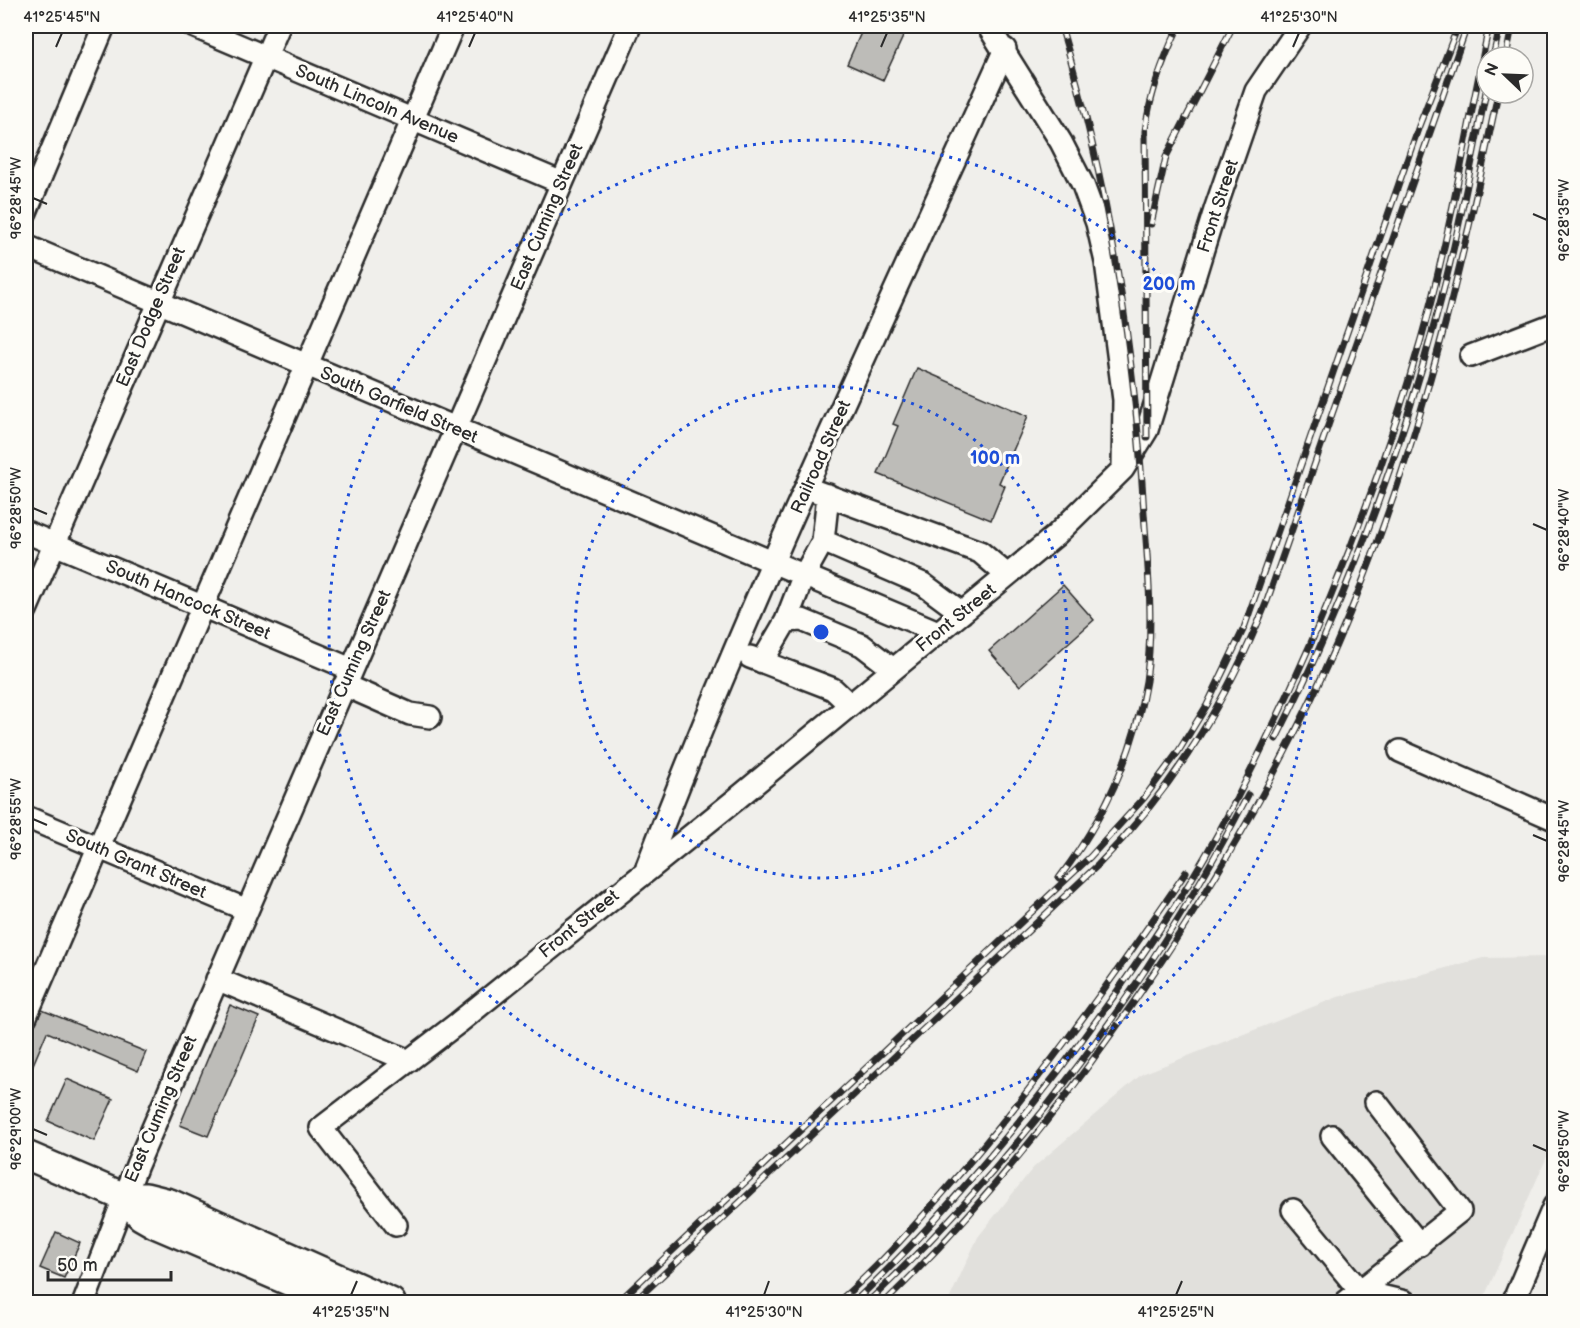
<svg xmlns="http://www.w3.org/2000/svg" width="1580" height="1328" viewBox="0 0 1580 1328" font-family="'Balsamiq Sans',sans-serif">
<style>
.built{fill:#e1e0dc}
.building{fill:#bdbcb8;stroke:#2b2b2b;stroke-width:1.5}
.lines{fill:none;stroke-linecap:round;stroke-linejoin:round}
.minor-casing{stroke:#2b2b2b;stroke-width:26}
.major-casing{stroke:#2b2b2b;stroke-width:32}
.minor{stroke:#fdfcf7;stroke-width:21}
.major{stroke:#fdfcf7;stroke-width:27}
.rail-casing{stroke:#2b2b2b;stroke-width:7}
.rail{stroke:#fdfcf7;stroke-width:4.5;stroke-dasharray:14;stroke-linecap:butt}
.ticks{fill:none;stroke:#2b2b2b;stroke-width:2}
.ring{fill:none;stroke:#1d4ed8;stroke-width:3;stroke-dasharray:3 6}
.labels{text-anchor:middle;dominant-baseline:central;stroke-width:6;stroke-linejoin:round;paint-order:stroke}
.street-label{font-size:18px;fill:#2b2b2b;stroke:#fdfcf7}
.centre{fill:#1d4ed8;stroke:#fdfcf7;stroke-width:3}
.ring-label{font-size:18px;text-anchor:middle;font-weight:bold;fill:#1d4ed8;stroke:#fdfcf7;stroke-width:6;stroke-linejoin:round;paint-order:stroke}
.neatline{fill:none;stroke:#2b2b2b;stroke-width:2}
.ticks-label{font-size:15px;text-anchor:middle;fill:#2b2b2b}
</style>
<rect width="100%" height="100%" fill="#f0efeb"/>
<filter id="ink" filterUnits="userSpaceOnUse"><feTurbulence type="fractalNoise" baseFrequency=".0167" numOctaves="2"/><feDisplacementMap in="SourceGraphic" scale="12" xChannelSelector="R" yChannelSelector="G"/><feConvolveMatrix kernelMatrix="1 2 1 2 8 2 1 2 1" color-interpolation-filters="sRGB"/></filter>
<g filter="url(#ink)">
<path class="built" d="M 1554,957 L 1554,1141 L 1482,1302 L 948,1302 L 978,1237 L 1033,1168 L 1142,1074 L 1338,997 L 1483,958 Z"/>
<path class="building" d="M 864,26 L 908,26 L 883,80 L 847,64 Z
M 917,368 L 1028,416 L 999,483 L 1005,486 L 991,520 L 878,474 L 898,426 L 893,424 Z
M 1063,585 L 1094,620 L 1020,686 L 989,651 Z
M 230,1005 L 259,1017 L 208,1136 L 180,1125 Z
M 42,1010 L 146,1052 L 138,1071 L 47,1032 L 26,1081 L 26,1039 Z
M 67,1079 L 113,1099 L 94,1141 L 48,1121 Z
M 56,1232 L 80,1243 L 64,1278 L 40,1268 Z"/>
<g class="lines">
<defs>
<path id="minor" d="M 193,26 L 562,183
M 988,26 L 1061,142 L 1083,185 L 1097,223 L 1106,262 L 1124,400 L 1123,468
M 26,212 L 104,26
M 26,246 L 938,632
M 1471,356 L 1554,324
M 807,488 L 980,552 L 1007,575
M 26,532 L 351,669
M 823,541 L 828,495
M 26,610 L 279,26
M 786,621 L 803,577 L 823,541 L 923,584 L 962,613
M 750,657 L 833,689 L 850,705
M 762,662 L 786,621 L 802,620 L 862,645 L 893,669
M 344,685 L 410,714 L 430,717
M 1400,751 L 1554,819
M 26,817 L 247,910
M 647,867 C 753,589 883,320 1005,49
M 217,979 L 409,1061
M 26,1016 L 453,26
M 1332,1136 L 1420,1245
M 1293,1210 L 1360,1291 L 1405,1302
M 396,1225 L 321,1128 L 458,1023 L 734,801 L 1055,536 L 1123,469 L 1147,430 L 1215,210 L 1256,91 L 1300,26
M 84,1302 L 137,1165 L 630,26
M 1346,1302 L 1460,1211 L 1376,1102
M 1513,1302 L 1554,1206"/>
<path id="major" d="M 26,1155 L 124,1197 L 146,1197 L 170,1203 L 391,1302
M 124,1197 L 141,1216 L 155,1224 L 337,1302"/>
</defs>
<use href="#minor" class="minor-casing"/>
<use href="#major" class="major-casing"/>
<use href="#minor" class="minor"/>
<use href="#major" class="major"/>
<defs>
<path id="rail" d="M 1493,57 L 1500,26
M 1506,57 L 1512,26
M 1151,224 L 1166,157 L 1233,26
M 1147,437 L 1145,131 C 1150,94 1163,59 1179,26
M 1276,739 C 1344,605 1397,463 1436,318 C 1457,242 1471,164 1487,87
M 1059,878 C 1104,819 1134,754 1146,681 C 1154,626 1148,567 1144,513 C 1134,345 1109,187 1061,26
M 618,1302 L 1090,857 L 1144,798 L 1178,752 L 1207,705 L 1244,628 L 1419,126 L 1458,26
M 634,1302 L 1098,865 C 1174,788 1227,701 1267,601 L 1467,26
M 838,1302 C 876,1269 909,1232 942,1194 C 1031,1093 1110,983 1186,872
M 854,1302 C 909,1251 959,1194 1007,1136 C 1067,1063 1123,986 1175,906 C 1218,839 1254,766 1288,694 C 1341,579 1386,461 1421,339 C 1450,236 1467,130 1489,26
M 868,1302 C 1021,1157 1151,982 1248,795
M 885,1302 C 970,1220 1044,1129 1112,1033 C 1225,875 1321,704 1385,521 C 1435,381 1468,238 1498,93"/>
</defs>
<use href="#rail" class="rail-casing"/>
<use href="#rail" class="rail"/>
</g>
</g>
<path class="ticks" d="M 56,47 L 62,33M 469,47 L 475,33M 881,47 L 887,33M 1293,47 L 1299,33M 33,198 L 47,204M 1533,214 L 1547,220M 33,508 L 47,514M 1533,524 L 1547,530M 33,819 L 47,825M 1533,835 L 1547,841M 33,1129 L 47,1135M 1533,1145 L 1547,1151M 351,1295 L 357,1281M 764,1295 L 769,1281M 1176,1295 L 1182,1281"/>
<g class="ring">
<circle cx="821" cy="632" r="246"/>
<circle cx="821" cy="632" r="492"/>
</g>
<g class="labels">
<g class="street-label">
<text transform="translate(377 104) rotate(23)">South Lincoln Avenue</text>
<text transform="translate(1218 206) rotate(-72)">Front Street</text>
<text transform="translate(547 217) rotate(-67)">East Cuming Street</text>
<text transform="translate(151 317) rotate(-67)">East Dodge Street</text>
<text transform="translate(399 405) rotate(23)">South Garfield Street</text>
<text transform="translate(821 457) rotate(-66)">Railroad Street</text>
<text transform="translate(188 600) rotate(23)">South Hancock Street</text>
<text transform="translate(956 618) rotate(-39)">Front Street</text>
<text transform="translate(354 663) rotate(-66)">East Cuming Street</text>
<text transform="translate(136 864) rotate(23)">South Grant Street</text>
<text transform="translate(579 924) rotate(-39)">Front Street</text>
<text transform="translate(161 1109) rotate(-67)">East Cuming Street</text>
</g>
</g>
<circle cx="821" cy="632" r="9" class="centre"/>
<g class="ring-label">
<text x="1169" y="290">200 m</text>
<text x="995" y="464">100 m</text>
</g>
<rect width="1580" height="1328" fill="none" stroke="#fdfcf7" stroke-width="66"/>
<g transform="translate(1505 75) rotate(293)"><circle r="28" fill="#fdfcf7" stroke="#a9a8a5" stroke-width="1.5"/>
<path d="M0-4.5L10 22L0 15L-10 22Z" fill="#2b2b2b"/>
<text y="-9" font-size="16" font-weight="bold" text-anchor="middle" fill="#2b2b2b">N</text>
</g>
<path d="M48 1271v9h123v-9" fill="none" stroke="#2b2b2b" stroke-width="3"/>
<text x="57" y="1271" font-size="18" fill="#2b2b2b" stroke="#fdfcf7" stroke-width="4.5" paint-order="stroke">50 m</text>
<rect x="33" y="33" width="1514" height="1262" class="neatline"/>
<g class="ticks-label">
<text x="62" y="22">41°25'45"N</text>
<text x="475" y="22">41°25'40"N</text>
<text x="887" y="22">41°25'35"N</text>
<text x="1299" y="22">41°25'30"N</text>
<text transform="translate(16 198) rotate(-90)" y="5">96°28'45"W</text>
<text transform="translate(1564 220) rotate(-90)" y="5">96°28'35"W</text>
<text transform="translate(16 508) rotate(-90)" y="5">96°28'50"W</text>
<text transform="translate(1564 530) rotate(-90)" y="5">96°28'40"W</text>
<text transform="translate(16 819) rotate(-90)" y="5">96°28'55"W</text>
<text transform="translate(1564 841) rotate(-90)" y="5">96°28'45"W</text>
<text transform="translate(16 1129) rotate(-90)" y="5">96°29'00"W</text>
<text transform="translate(1564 1151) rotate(-90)" y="5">96°28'50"W</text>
<text x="351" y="1317">41°25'35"N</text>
<text x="764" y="1317">41°25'30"N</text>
<text x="1176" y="1317">41°25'25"N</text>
</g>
</svg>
